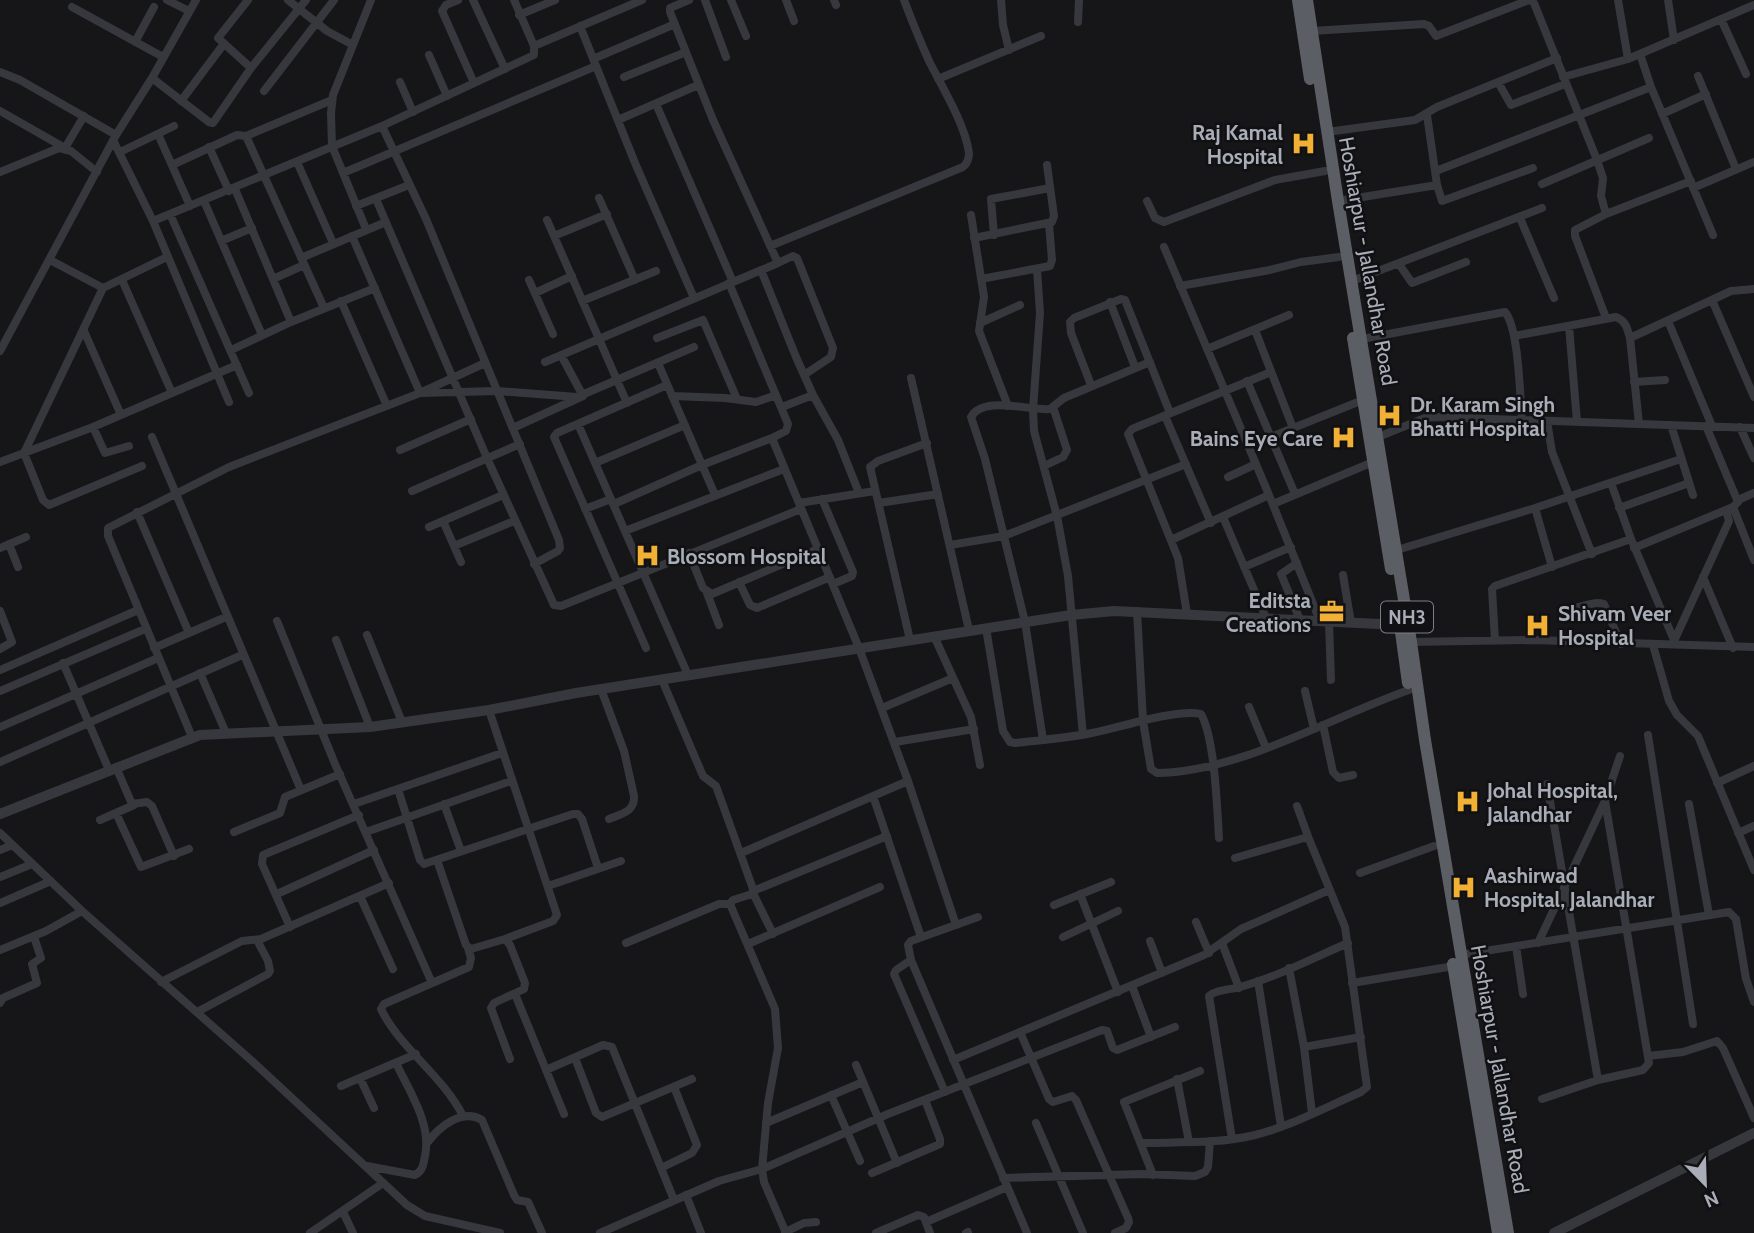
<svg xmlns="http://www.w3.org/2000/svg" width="1754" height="1233" viewBox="0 0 1754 1233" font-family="Cabin,sans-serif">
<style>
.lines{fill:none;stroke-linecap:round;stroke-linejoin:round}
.minor{stroke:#37383d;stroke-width:8}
.tertiary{stroke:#37383d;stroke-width:10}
.trunk{stroke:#5b5e65;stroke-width:12}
.labels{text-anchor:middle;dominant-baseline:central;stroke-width:5;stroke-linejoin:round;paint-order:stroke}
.shield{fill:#111113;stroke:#7b7e86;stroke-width:2}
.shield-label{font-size:19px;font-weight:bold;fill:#a8adb8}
.poi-label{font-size:21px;font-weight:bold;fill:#a8adb8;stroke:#111113;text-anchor:start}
.street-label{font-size:21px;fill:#a8adb8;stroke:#111113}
</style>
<rect width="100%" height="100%" fill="#161618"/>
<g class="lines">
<path class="minor" d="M 167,0 L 189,11
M 248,0 L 218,38 L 251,68
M 288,0 L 327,31 L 353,45
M 458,0 L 446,5 L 442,11 L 474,83
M 473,0 L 505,69
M 514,0 L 534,46 L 534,55 L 382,126 L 426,219 L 559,540 L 560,548 L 558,551 L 534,564
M 705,0 L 726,57
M 731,0 L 746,36
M 786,0 L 794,21
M 834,0 L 836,5
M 1001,0 L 1003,25 L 1009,50
M 1531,0 L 1534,3 L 1597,160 L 1603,178 L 1601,196 L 1606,214
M 1618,0 L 1628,59
M 1668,0 L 1674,40
M 72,7 L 163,57
M 519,15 L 555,0
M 1721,19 L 1746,74
M 1078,22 L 1079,0
M 580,26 L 635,163 L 694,298
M 1312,31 L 1424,24 L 1429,26 L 1436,36 L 1529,0
M 135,42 L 154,7
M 534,46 L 642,0
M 1640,54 L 1651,87 L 1713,235
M 429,55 L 447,96
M 593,59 L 675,24
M 0,72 L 20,80 L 116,135
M 1698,76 L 1736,169
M 624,77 L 686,52
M 1563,77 L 1628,59 L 1754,5
M 152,78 L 209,122 L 213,123 L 251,68 L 306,0
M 938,79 L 1041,36
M 400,82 L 413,112
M 1498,82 L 1511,105 L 1565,84
M 264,91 L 334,0
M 181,101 L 223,45
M 656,104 L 733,282
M 0,111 L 65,148 L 84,116
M 1662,114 L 1706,94
M 618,120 L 698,85
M 1327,132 L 1415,120 L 1437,107 L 1557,58
M 158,134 L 190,206
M 246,136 L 332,100
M 113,140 L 153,221 L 229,402
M 209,147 L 229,191
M 120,152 L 174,126
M 297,162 L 333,243
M 172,165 L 237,135 L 246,136 L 324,308
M 1436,171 L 1651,87
M 0,172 L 59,148 L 71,151 L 97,172
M 343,173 L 596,66
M 1542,184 L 1649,138
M 1437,185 L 1442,201 L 1533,168
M 1693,188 L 1754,162
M 235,189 L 291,322
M 599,198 L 635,280
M 376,199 L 487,458 L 554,605 L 561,606 L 801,509
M 204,201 L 262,335
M 1147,201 L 1155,218 L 1164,222 L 1275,180 L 1325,171
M 1338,201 L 1437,185 L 1427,115
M 356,206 L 409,185
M 170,214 L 249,393
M 971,215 L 984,297 L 979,331 L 1008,406
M 1520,218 L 1554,298
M 547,220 L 627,403
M 153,221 L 382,126
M 366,229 L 332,146 L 331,113 L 333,95 L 371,0
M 994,235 L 991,199 L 1050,188
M 352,236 L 420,393 L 498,391 L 577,397 L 694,347
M 554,236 L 607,214
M 974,238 L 1052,222 L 1054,216 L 1047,165
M 221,241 L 252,228
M 770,246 L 963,167 C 968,163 969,159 969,153 C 965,124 942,87 929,61 C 920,41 912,21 904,0
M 1164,247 L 1269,495 L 1320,621
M 301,258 L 386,222
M 50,260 L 103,288
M 778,263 L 793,256 L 797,258 L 833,348 L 831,357 L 804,375
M 1399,264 L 1412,283 L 1466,262
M 1037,269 L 1040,313 L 1033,409 L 1034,431 L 1057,516 L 1068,576 L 1083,735
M 761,270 L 796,357 L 813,395 L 838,440 L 859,493
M 273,279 L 304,265
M 981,279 L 1050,266 L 1052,260 L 1049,224
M 122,280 L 172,393
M 529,280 L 553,334
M 1352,281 L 1542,208
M 729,283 L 788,424 L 786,431 L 772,438
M 1180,286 L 1270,270 L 1301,262 L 1339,257
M 535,293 L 572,276
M 1712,300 L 1754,397
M 341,301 L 387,406
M 582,301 L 656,271
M 1110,302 L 1135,367
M 1606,318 L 1575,236 L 1575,230 L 1606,214 L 1691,181
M 1668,321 L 1712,426
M 980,323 L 1020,305
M 1569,326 L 1577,422
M 1255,330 L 1293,428
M 84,331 L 121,415
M 1514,336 L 1616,317 C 1626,321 1627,328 1630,338 L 1639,424
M 657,338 L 703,320 L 737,399
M 1630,338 L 1731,291 L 1754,289
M 1362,339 L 1505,312 C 1519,328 1520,398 1522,421
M 1207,349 L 1289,315
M 231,350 L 291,322 L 375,288
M 0,351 L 116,135 L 152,78 L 196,0
M 545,362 L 778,263 L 713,120 L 670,12 L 670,8 L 689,0
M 658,363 L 715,495
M 911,378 L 969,630
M 1247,381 L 1295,494
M 1634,382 L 1665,380
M 1091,385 L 1071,333 L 1070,322 L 1074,318 L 1121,299 L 1125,300 L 1170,413
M 672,396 L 725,398 L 756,402 L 776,395
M 782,407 L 813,395
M 1165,416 L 1211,523
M 1547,421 L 1552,452 L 1592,554
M 578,424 L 688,675
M 1671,425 L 1693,495
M 93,427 L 105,453 L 129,446
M 1740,427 L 1754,458
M 513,428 L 583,396 L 561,355
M 152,437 L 301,790
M 1378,437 L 1425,418 L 1435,417 L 1754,428
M 1248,446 L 1363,400
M 400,450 L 471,419
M 0,462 L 93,427 L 237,365
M 595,463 L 685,425
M 142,466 L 49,505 L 43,500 L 24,453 L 103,288 L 167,257
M 1044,466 L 1063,457 L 1067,450 L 1053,407
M 1228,477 L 1256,464
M 1611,483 L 1631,539 L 1674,640
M 412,491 L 520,444
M 822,499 L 853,572 L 852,576 L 833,584
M 1738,500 L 1754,493
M 799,503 L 875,491
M 879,503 L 938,494
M 614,504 L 702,465 L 772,438 L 859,648 L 908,781
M 1273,504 L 1373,462
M 1733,507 L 1754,560
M 1535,508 L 1552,567
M 1619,508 L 1689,483
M 585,509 L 611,499
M 137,512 L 189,633
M 1223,517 L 1266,618
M 443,521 L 461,562
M 429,527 L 503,495
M 625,531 L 784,469
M 1171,540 L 1269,495
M 9,544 L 18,567
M 950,545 L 1004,536 L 1186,464
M 454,546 L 514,521
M 0,548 L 26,537
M 1634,548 L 1733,507 L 1738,502 L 1706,426
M 1397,550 L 1535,508 L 1681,459
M 689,553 L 703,588 L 712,594 L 818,549
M 1297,563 L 1281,574 L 1300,620
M 1244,567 L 1291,547
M 1343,575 L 1351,623
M 1703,577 L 1733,648
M 739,582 L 750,605 L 757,608 L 830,577
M 707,593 L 719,625
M 1564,609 C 1578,610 1591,600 1604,604 L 1621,644
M 0,611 L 12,642 L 0,649
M 1137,611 L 1143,721 L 1151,769 L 1157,773 C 1240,772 1331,717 1409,690
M 1187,614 L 1178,558 L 1128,434 L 1132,429 L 1271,372
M 277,621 L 335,764 L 432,983
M 1329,622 L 1331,680
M 986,628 L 1003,731 L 1010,742 L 1015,743 C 1041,740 1067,738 1092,733 C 1117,728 1179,708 1201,714 C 1215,739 1217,808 1219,838
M 367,635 L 402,722
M 934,636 L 971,717 L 980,765
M 336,640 L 370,727
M 910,640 L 870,467 L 878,461 L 927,443
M 1495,641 L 1492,589 L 1495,586 L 1631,539
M 1674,641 L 1729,521 L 1726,510
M 1409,642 L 1532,640 L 1754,647
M 1653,645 L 1669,701 L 1677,715 L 1698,736 L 1754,870
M 154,648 L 226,617
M 646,648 L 554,437 L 557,433 L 667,385
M 63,663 L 109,770
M 0,670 L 138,610
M 200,673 L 226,733
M 662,680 L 703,776 L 716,786 L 753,889 L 752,894 L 733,900 L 730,904 L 775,1009 L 778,1048 L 768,1103 L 762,1169 L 764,1182 L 786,1233
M 601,689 L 624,751 L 634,796 C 635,812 621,814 609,819
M 0,691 L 145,629
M 1305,691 L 1314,729
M 1249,707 L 1266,748
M 882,708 L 953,678
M 489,710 L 557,915 L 553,921 L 505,939
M 1323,725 L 1333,772 L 1339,778 L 1353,775
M 0,727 L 158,658
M 1648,735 L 1693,1024
M 192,737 L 108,536 L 108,528 L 229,467 L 420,393 L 485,363
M 1043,740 L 1025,622 L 985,459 L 971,417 C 983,395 1029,411 1050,409 L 1064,398 L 1150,362
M 895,742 L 974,729
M 0,762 L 242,655
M 116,767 L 132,804 L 147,802 L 152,806 L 174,856
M 1717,783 L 1754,766
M 1547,784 L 1598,1080
M 398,789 L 420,860 L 424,864 L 573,814 L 578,814 L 582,819 L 598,868
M 873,796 L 921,937
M 354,804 L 502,753
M 444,804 L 461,851
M 1689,804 L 1709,915
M 1297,806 L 1309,839
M 116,813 L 141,867 L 189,849
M 100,820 L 134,805
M 234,832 L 280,813 L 285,797 L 340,774
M 366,832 L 511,781
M 0,833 L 82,911 L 252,1061 L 407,1205 L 425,1216 L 500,1233
M 1738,833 L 1754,826
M 0,850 L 12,845
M 741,853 L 908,781 L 956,925
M 437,860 L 466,945 L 471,949 L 505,939 L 510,945 L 525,983 L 524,989 L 494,1003 L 491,1008 L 510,1059
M 1360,873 L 1434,846
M 0,877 L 32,864
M 548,886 L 621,861
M 753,891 L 887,836
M 753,893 L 773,934
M 277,894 L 374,850
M 1080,894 L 1118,992
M 360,896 L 393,969
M 0,903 L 51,881
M 1054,905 L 1111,882
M 1196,922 L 1209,953
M 290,927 L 262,864 L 263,855 L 359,815
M 1063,937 L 1118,911
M 1150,941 L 1162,973
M 626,943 L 719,904 L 730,904
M 1222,943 L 1239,988
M 1538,943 L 1605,801 L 1620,756
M 748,944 L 880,887
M 1516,946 L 1523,994
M 0,950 L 46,931 L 82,911
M 1460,955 L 1729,912 L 1736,919 L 1746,979 L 1754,1002
M 911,960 L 1027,1233
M 1289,968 L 1304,1047 L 1312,1113
M 1258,981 L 1281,1126
M 161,982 L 242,941 L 261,939 L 389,883
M 1352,983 L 1454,966
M 1132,986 L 1151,1037
M 515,994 L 564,1114
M 0,1003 L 3,998 L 37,983 L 32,964 L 41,958 L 34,937
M 197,1012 L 268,974 L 270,971 L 268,961 L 257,940
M 1020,1032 L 1049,1099 L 1053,1102 L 1072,1096 L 1076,1100 L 1128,1218 L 1129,1222 L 1126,1228 L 1115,1233
M 1304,1047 L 1361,1037
M 1648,1056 L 1683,1052 L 1717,1041 L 1723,1048 L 1754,1118
M 575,1058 L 596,1113 L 602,1117 L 692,1079
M 953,1060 L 1204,955 L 1241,929 L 1329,890
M 856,1065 L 897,1163
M 546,1070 L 603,1045 L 612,1047 L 674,1200
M 360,1078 L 374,1108
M 1177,1079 L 1189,1142
M 341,1086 L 416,1054
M 945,1092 L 894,974 L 896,970 L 911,960 L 908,945 L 911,941 L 978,917
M 831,1095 L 860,1161
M 1542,1099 L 1598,1080 L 1643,1070 L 1649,1063 L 1605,801
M 463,1116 C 443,1076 399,1047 381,1009 L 384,1004 L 469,967 L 471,958 L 468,948
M 766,1123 L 863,1082
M 1036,1123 L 1083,1233
M 1232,1139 L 1209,996 C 1217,989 1230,990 1240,987 C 1277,977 1313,958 1348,943
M 428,1142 C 439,1127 462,1108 482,1120 L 514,1195 L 517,1200 L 528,1202 L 542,1233
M 1142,1143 C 1179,1142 1219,1144 1255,1135 C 1291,1126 1326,1107 1361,1092 L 1367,1087 L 1345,927 L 1309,839 L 1304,838 L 1235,858
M 367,1166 L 415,1175 C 423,1171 423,1165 425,1156 C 432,1124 409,1091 396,1063
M 661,1168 L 692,1153 L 697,1145 L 674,1087
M 872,1173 L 940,1144 L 940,1139 L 925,1100
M 1153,1175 L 1124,1102 L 1200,1071
M 1003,1178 L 1142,1174 L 1195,1176 L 1205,1172 L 1208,1167 L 1210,1141
M 686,1195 L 701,1233
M 343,1212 L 353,1233
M 926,1222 L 1007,1187
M 785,1232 L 804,1223 L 816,1222
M 310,1233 L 383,1183
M 600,1233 L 719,1181 L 762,1169 L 888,1114 L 1102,1030 L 1107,1031 L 1113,1048 L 1117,1050 L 1175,1027
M 876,1233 L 918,1215 L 924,1217 L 930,1233
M 966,1233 L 968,1232"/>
<path class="tertiary" d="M 0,814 L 200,735 L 370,727 L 489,710 L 576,693 L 1071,615 L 1114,611 L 1400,625
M 1554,1233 L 1754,1133"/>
<path class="trunk" d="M 1298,0 L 1310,79
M 1307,0 L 1338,201 L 1411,642 L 1425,740 L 1508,1233
M 1353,338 L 1391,569
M 1400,625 L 1408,683
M 1453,964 L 1498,1233"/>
</g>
<defs>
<symbol id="hospital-bare" viewBox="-9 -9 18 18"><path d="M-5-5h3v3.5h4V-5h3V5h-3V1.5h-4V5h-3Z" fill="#f2b134" stroke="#111113" stroke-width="2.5" paint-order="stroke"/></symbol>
<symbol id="office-bare" viewBox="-9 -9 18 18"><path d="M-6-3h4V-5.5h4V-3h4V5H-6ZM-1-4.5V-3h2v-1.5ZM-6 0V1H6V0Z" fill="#f2b134" stroke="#111113" stroke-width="2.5" paint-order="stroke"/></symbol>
</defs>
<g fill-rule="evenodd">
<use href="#hospital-bare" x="1286" y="126" width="35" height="35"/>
<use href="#hospital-bare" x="1372" y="398" width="35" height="35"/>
<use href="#hospital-bare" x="1326" y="420" width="35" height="35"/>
<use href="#hospital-bare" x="630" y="538" width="35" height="35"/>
<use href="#office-bare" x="1314" y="594" width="35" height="35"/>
<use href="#hospital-bare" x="1520" y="608" width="35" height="35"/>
<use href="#hospital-bare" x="1450" y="784" width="35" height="35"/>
<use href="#hospital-bare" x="1446" y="870" width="35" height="35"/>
</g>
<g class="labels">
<rect class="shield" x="1381" y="601.5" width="52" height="31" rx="5"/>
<g class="shield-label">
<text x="1407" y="617">NH3</text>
</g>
<g class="poi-label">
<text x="1283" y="132" text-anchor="end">Raj Kamal<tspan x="1283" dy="24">Hospital</tspan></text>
<text x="1410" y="404">Dr. Karam Singh<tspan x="1410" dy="24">Bhatti Hospital</tspan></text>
<text x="1323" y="438" text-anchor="end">Bains Eye Care</text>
<text x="667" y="556">Blossom Hospital</text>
<text x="1311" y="600" text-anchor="end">Editsta<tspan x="1311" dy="24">Creations</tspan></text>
<text x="1558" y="613">Shivam Veer<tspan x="1558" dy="24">Hospital</tspan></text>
<text x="1487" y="790">Johal Hospital,<tspan x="1487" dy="24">Jalandhar</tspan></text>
<text x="1484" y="875">Aashirwad<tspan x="1484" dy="24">Hospital, Jalandhar</tspan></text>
</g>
<g class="street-label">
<text transform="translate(1368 261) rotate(80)">Hoshiarpur - Jallandhar Road</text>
<text transform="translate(1500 1069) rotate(80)">Hoshiarpur - Jallandhar Road</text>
</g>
</g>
<g transform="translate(1705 1184) rotate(157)" stroke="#111113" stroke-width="5" paint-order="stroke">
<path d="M0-5L12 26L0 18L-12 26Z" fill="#a8adb8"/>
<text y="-10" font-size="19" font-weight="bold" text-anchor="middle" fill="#a8adb8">N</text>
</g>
</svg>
